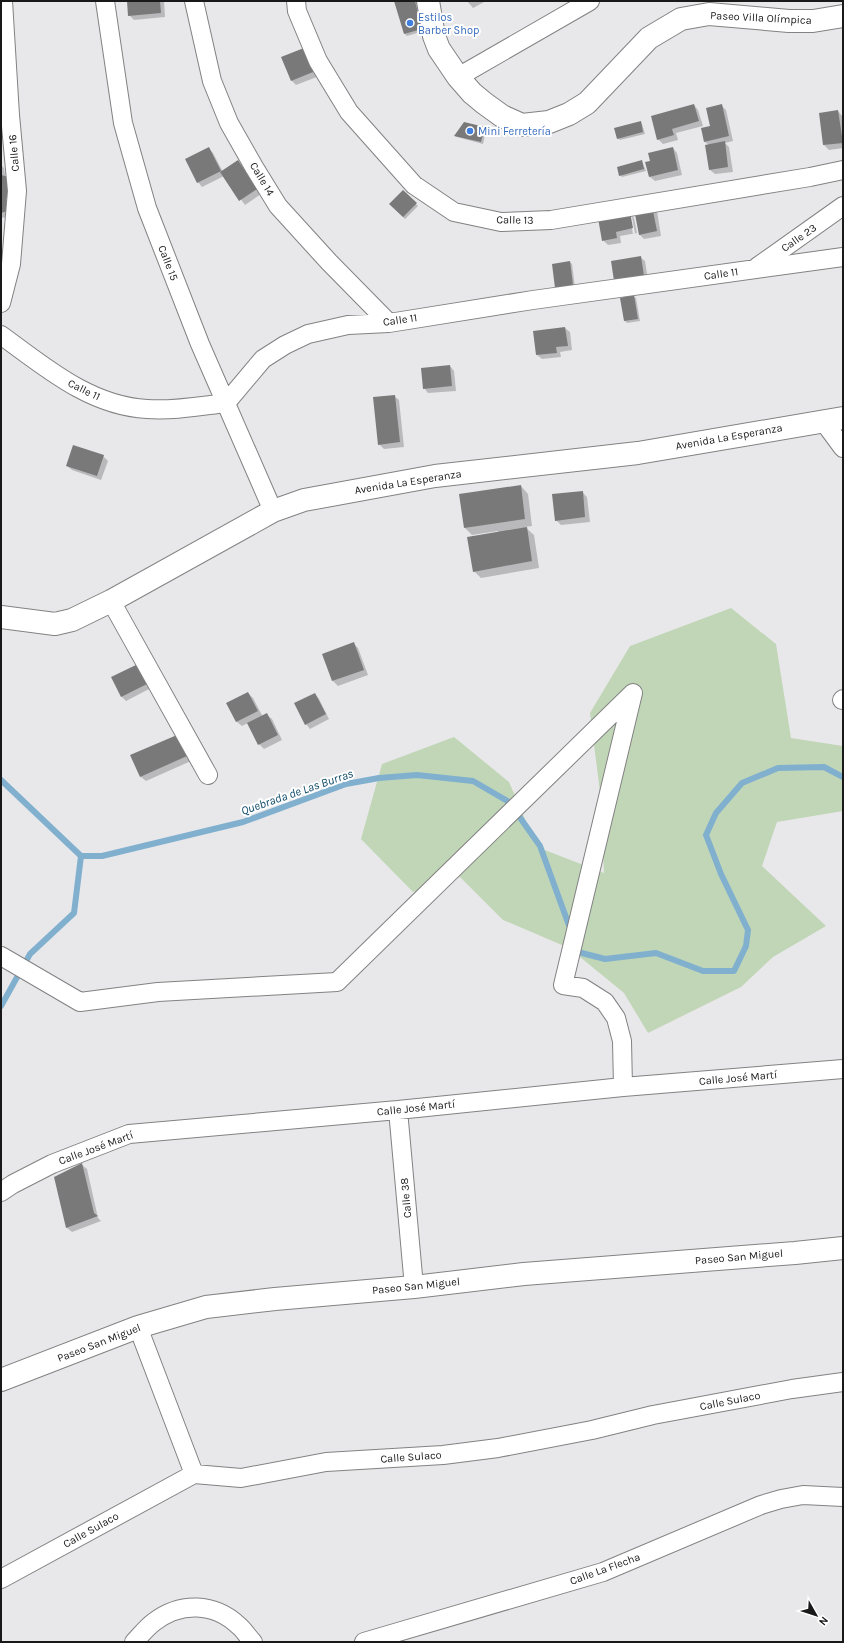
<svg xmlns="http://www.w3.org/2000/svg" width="844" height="1643" viewBox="0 0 844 1643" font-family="Karla,sans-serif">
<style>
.green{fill:#c1d6b7}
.shadow{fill:#0003;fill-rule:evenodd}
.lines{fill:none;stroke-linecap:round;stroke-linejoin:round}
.stream{stroke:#81b0cf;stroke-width:6}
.building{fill:#7a797a}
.street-casing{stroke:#828283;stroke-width:20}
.secondary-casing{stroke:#828283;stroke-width:24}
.street{stroke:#fff;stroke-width:18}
.secondary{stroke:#fff;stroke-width:22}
.shop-dot{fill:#3f7fe0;stroke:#fff;stroke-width:1.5}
.labels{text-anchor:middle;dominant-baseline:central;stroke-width:4;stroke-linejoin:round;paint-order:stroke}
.shop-label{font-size:11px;fill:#366cbe;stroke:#fff;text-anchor:start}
.street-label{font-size:11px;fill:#191919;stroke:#fff}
.water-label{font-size:12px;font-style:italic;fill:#0e4a69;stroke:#fff}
</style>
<rect width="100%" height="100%" fill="#e8e8ea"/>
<path class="green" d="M 731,608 L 776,644 L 791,738 L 843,746 L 843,811 L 777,822 L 762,866 L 826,926 L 773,957 L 741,987 L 648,1033 L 624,993 L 569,948 L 503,920 L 460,877 L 413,892 L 361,839 L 382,764 L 454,737 L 509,782 L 537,847 L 604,873 L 600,792 L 590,713 L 630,646 Z"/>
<path class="shadow" d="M 128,1 L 164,1 L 165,17 L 134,20 L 129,15 Z
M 397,1 L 416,1 L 424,31 L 407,36 L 405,34 Z
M 467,1 L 486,1 L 473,8 Z
M 282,57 L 322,75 L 296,85 L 292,81 Z
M 694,105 L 698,110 L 703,126 L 676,133 L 678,140 L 663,144 L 658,139 Z
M 721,105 L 726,110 L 733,141 L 725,143 L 729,147 L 733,172 L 715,174 L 710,170 L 709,145 L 705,142 Z
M 838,111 L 842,116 L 843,148 L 829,150 L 824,145 L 820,114 Z
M 640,122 L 642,124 L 645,134 L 620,140 L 618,138 Z
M 484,128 L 486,130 L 483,144 L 457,137 L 455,136 Z
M 673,148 L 677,153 L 682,175 L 655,181 L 650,177 L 647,163 Z
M 209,149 L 213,153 L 223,172 L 238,161 L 261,194 L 245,205 L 224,176 L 202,187 L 198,182 Z
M 642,161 L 646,171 L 622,177 L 620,175 Z
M 1,165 L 4,168 L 12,216 L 1,218 Z
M 403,191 L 418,206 L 405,219 L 390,204 Z
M 652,207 L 657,211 L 661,236 L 644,239 L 639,234 Z
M 629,213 L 634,218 L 637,233 L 620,236 L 621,243 L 608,245 L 603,240 ZM 630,217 L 632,217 L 635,233 L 633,234 Z
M 640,257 L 645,261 L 648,280 L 615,280 Z
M 570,262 L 572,264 L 575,287 L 559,289 Z
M 633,296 L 636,298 L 640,321 L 627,323 L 625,321 L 621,298 Z
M 565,328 L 570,332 L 572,350 L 560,352 L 561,357 L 542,359 L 537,355 Z
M 450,366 L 454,371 L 456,391 L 428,393 L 424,388 Z
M 394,396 L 399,400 L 404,447 L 384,449 L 379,444 Z
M 103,456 L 108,461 L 101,480 L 72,470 L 67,466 Z
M 521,486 L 528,494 L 532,526 L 525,527 L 534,535 L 539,568 L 481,578 L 474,571 L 498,533 L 498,531 L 472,535 L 465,528 Z
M 582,492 L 587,497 L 590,522 L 561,525 L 556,520 Z
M 353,643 L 358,648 L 368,675 L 338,686 L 333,681 L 324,654 Z
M 138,665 L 151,688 L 126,701 L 121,696 Z
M 248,693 L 253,698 L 263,717 L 267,715 L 272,719 L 282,740 L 264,749 L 259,744 L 248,723 L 242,726 L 237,722 L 228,704 Z
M 315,694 L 319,699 L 329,719 L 310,729 L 306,724 Z
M 177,736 L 191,761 L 146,781 L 141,777 L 132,756 Z
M 82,1165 L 87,1169 L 98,1218 L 101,1221 L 72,1232 L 67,1228 L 55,1178 Z"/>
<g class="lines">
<path class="stream" d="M 1,780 L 81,856 L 102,856 L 243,822 L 346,784 L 379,778 L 417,775 L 473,781 L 509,802 L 540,846 L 571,931
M 577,948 L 578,952 L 605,959 L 656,953 L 703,971 L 734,971 L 746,946 L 748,930 L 721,874 L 706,835 L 716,813 L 742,783 L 778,768 L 824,767 L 843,777
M 1,1006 L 30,954 L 74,913 L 81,856"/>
</g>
<path class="building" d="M 127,1 L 160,1 L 161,13 L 128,16 Z
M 394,1 L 415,1 L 422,29 L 404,34 Z
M 309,46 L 318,70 L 291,81 L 281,57 Z
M 694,104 L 699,121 L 672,129 L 674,135 L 657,140 L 651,116 Z
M 722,104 L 729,136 L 704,142 L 701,128 L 710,126 L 706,108 Z
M 838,110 L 843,143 L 823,145 L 819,113 Z
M 641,121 L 643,132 L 617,139 L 614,128 Z
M 464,122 L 485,127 L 481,142 L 454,136 Z
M 725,141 L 728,167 L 709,170 L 705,145 Z
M 209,147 L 221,171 L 197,183 L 185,159 Z
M 673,147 L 678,170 L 649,177 L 645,162 L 650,161 L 648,153 Z
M 238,160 L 257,189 L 239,201 L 220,172 Z
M 642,160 L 644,169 L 619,176 L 617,167 Z
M 1,175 L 9,177 L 13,196 L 6,198 L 8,211 L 1,213 Z
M 403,190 L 417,203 L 403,217 L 389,204 Z
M 652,206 L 657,231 L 639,235 L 634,209 Z
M 630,212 L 633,228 L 616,232 L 617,238 L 602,241 L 598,218 Z
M 641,256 L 644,276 L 614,281 L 611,261 Z
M 570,261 L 573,285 L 555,288 L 552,264 Z
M 634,295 L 638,319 L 624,321 L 620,298 Z
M 565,327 L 568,346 L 556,347 L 557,353 L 536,355 L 533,331 Z
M 450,365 L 452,386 L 423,389 L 421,368 Z
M 395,395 L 400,442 L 378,445 L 373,397 Z
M 73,445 L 104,455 L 97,476 L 66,466 Z
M 521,485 L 525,519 L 464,528 L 459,494 Z
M 583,491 L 585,517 L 555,521 L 552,494 Z
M 527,527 L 532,561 L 473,572 L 467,537 Z
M 354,642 L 364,670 L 332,681 L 322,654 Z
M 138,664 L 147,684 L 121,697 L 111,677 Z
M 248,692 L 258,711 L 236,722 L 226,703 Z
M 315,693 L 326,714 L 305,725 L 294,703 Z
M 267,713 L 278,735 L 258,745 L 247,723 Z
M 177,735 L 187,756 L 140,777 L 130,755 Z
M 82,1163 L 94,1213 L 98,1216 L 66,1228 L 54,1177 Z"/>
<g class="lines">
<defs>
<path id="street" d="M 105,1 L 123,123 L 147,208 L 200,344 L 273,511
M 194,1 L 212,81 L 229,123 L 254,167 L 278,206 L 329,262 L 389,323
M 296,1 L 297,11 L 318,61 L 349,112 L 414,185 L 454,212 L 501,222 L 551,220 L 810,177 L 843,170
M 458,77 L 590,1
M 757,267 L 843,206
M 1,303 L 11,264 L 17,191 L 10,115 L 3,1
M 1,335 C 45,367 90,406 147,409 C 173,411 200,406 226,403 L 263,359 L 285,345 L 308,334 L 348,325 L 389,323 L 533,300 L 843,257
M 823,421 L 843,448
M 111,601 L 208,775
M 842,700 L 843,699
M 1,956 L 80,1002 L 158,992 L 337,982 L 633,693 L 563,985 L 583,988 L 605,1002 L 616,1018 L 622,1041 L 623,1087
M 398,1110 L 414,1287
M 1,1192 L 13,1184 L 52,1164 L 129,1134 L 398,1110 L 623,1087 L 843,1069
M 138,1327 L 194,1474
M 1,1579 L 194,1474 L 241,1478 L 326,1462 L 443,1455 L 498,1448 L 592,1430 L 653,1415 L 792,1389 L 843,1382
M 134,1642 C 140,1636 146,1628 154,1622 C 180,1602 214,1602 239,1626 C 244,1630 248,1637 253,1642
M 364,1642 L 603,1572 L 761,1505 L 781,1499 L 803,1495 L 843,1497"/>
<path id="secondary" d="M 428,1 L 434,36 L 439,49 L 458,77 L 472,93 L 484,103 L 502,116 L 522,125 L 549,122 L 569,114 L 587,103 L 649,38 L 681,19 L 709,14 L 789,21 L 813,21 L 843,16
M 1,617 L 55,624 L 72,620 L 111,601 L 273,511 L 304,500 L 435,476 L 638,453 L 843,418
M 1,1380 L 138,1327 L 206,1307 L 275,1299 L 414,1287 L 524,1274 L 795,1253 L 843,1248"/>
</defs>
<use href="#street" class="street-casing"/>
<use href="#secondary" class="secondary-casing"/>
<use href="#street" class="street"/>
<use href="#secondary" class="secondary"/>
</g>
<g class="shop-dot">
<circle cx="410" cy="23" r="4"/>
<circle cx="470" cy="131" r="4"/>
</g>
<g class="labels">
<g class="shop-label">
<text x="418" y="17">Estilos<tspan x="418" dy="13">Barber Shop</tspan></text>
<text x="478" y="131">Mini Ferretería</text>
</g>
<g class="street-label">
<text transform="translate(761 18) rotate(3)">Paseo Villa Olímpica</text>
<text transform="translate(14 153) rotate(-95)">Calle 16</text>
<text transform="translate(262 179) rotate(59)">Calle 14</text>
<text transform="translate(515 220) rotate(1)">Calle 13</text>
<text transform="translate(799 238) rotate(-35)">Calle 23</text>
<text transform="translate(168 263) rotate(69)">Calle 15</text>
<text transform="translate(721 274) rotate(-8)">Calle 11</text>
<text transform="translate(400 320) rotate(-8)">Calle 11</text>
<text transform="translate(84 390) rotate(26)">Calle 11</text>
<text transform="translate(729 437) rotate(-10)">Avenida La Esperanza</text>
<text transform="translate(408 482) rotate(-9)">Avenida La Esperanza</text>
<text transform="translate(738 1078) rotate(-5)">Calle José Martí</text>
<text transform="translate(416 1108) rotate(-6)">Calle José Martí</text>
<text transform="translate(96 1148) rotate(-20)">Calle José Martí</text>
<text transform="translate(406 1198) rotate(-95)">Calle 38</text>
<text transform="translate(739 1257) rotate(-5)">Paseo San Miguel</text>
<text transform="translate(416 1286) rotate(-6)">Paseo San Miguel</text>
<text transform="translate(99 1343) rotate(-21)">Paseo San Miguel</text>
<text transform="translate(730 1401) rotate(-11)">Calle Sulaco</text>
<text transform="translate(411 1457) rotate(-4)">Calle Sulaco</text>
<text transform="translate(91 1530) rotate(-29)">Calle Sulaco</text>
<text transform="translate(605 1569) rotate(-20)">Calle La Flecha</text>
</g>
<g class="water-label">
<text transform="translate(297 792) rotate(-19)">Quebrada de Las Burras</text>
</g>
</g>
<rect width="844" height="1643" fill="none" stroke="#191919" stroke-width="4"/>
<g transform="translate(816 1615) rotate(129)" stroke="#ffffff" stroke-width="3" paint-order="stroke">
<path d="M0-3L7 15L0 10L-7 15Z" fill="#191919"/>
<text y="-6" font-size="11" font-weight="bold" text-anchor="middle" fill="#191919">N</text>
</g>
</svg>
